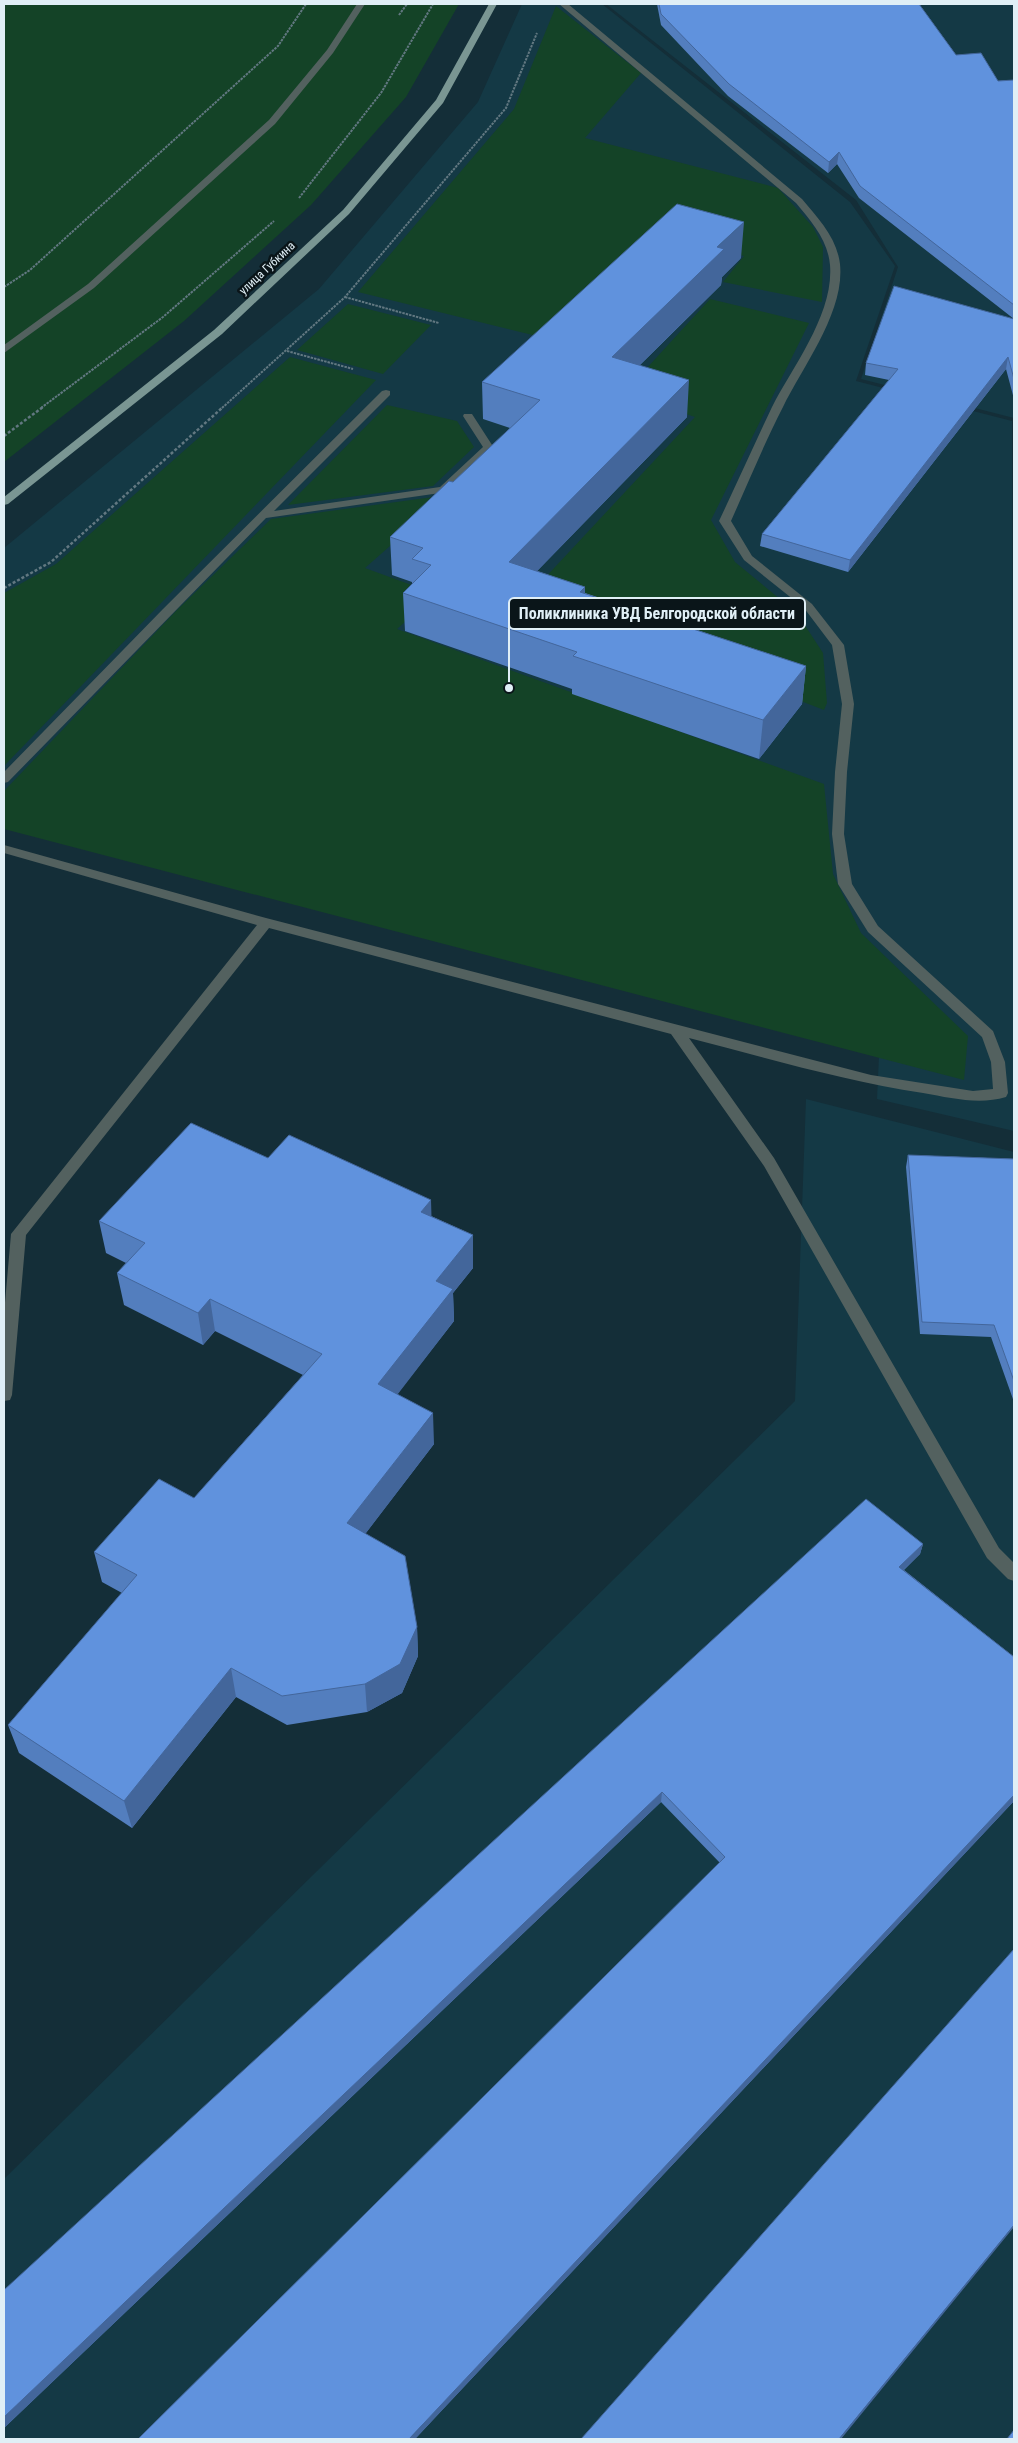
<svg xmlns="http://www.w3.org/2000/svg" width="1018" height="2443" viewBox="0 0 1018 2443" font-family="'Roboto Condensed',sans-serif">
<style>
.built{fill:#143945}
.green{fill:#144327}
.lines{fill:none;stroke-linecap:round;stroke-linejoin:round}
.path-far1{stroke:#627881;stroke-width:2;stroke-dasharray:2.5 1;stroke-linecap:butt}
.path{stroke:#627881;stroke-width:2.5;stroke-dasharray:3 2;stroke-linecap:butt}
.minor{fill:#53615f;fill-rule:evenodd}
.major{fill:#7a9693;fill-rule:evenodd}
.wall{fill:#537ebe}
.shaded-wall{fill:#43669b}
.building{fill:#6092dd;stroke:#43669b}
.labels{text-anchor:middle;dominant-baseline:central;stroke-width:5;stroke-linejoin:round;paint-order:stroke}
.far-street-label{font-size:12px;fill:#e0eff6;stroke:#0a1519}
.leader{fill:none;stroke:#e0eff6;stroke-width:2}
.callout-dot{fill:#e0eff6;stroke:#0a1519;stroke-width:2}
.callout{fill:#0a1519;stroke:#e0eff6;stroke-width:2}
.callout-label{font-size:16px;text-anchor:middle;font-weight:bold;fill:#e0eff6}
</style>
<rect width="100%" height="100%" fill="#142e38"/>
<path class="built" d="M 522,4 L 602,4 L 850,202 L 895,266 L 856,381 L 1012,421 L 1014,1131 L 877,1099 L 879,1056 L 4,828 L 4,548 L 319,289 L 478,102 Z
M 606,4 L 1014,4 L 1014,418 L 861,379 L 898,267 L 856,200 Z
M 806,1099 L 1014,1152 L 1014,2439 L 4,2439 L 4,2179 L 795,1401 Z"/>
<path class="green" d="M 4,4 L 459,4 L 406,97 L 311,205 L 184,321 L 4,462 Z
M 556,6 L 641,73 L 585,138 L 778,188 L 813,227 L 823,247 L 822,302 L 723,282 L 744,256 L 665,236 L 561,342 L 358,292 L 514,109 Z
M 710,299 L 809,323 L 711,520 L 735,562 L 797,613 L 823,653 L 827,703 L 824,710 L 528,596 L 695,417 L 624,393 Z
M 348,304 L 431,325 L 383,374 L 297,350 Z
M 290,357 L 376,380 L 4,766 L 4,593 L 56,564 Z
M 387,405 L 457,421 L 474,447 L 433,486 L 288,505 Z
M 448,495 L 365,568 L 417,587 L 424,605 L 397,629 L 824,784 L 833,874 L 861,933 L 968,1036 L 964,1080 L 4,829 L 4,791 L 177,610 L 271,519 Z"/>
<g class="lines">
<path class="path-far1" d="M 399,15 L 407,4
M 299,198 L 381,93 L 433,4
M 4,287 L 30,270 L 278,46 L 306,4
M 345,297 L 439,323
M 287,351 L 353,369
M 41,408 L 163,317 L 274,221
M 222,408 L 345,297 L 506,108 L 537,33"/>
<path class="path" d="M 4,436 L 43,407
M 4,588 L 51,562 L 223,407"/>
<path class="minor" d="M 357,4 L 365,4 L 333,53 L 275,124 L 94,288 L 4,353 L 4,345 L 88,284 L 269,120 L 327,50 Z
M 559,4 L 568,4 L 802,199 C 818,218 837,238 840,264 C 845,312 803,366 783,407 C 764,444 748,483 731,521 L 752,556 L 812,604 L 844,645 L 854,704 L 847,772 L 844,834 L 852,884 L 878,926 L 993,1031 L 1005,1062 L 1008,1093 L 1006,1097 C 979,1105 951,1098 923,1093 C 844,1081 767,1058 689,1038 L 774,1158 L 999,1548 L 1014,1563 L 1014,1581 L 1008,1579 L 987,1558 L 764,1166 L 671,1034 L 269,928 L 26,1235 L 12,1395 L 10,1400 L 4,1401 L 4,1314 L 11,1234 L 257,925 L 4,853 L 4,845 L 266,918 L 871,1075 L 973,1091 L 993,1089 L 991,1062 L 982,1037 L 868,932 L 838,884 L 832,834 L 835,772 L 842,704 L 832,645 L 804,608 L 744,560 L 719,521 C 737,483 754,445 772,407 C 793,366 834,314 830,265 C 828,240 811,221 796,203 Z
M 386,390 L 390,391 L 390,395 L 274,511 L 440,487 L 483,447 L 463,416 L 464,414 L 472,414 L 494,448 L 447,492 L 266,518 L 8,782 L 4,783 L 4,772 L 163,609 L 382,391 Z"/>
<path class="major" d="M 489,4 L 497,4 L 443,103 L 349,214 L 222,334 L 8,504 L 4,505 L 4,497 L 214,330 L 343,210 L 436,100 Z"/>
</g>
<path class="wall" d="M 657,4 L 919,4 L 956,55 L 998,81 L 1014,80 L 1014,399 L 1006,369 L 848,572 L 760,546 L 762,534 L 889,380 L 865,375 L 866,363 L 1014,319 L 859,198 L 837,164 L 828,173 L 728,96 L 661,25 Z
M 741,258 L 722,277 L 721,285 L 640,365 L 687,417 L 537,571 L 585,587 L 585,593 L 806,666 L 802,704 L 759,759 L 572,694 L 572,689 L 405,631 L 403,593 L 412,584 L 412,582 L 392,575 L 390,537 L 453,482 L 510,428 L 483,419 L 482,382 Z
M 908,1155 L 1014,1159 L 1014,1402 L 991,1337 L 920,1334 L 906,1167 Z
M 268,1158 L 431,1200 L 431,1216 L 473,1235 L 473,1268 L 453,1293 L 454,1321 L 397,1394 L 434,1444 L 365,1534 L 417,1627 L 418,1656 L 402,1693 L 367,1712 L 287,1725 L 236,1697 L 132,1828 L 19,1753 L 8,1725 L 122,1593 L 102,1582 L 94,1552 L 194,1498 L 303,1375 L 215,1331 L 203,1345 L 124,1305 L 117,1273 L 126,1263 L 106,1253 L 99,1221 Z
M 923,1544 L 920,1554 L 904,1570 L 1014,1657 L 1014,1801 L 415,2439 L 720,1863 L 661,1802 L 4,2428 L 4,2290 Z"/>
<path class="shaded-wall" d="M 839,152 L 837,164 L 828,173 L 829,162 Z
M 744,222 L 741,258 L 722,277 L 721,285 L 610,394 L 612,357 L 717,247 Z
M 1008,357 L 1006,369 L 848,572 L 850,560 Z
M 689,380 L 687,417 L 509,600 L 509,562 Z
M 585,587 L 584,625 L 580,592 Z
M 806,666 L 802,704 L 759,759 L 763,720 Z
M 431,1200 L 432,1233 L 421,1212 Z
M 473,1235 L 473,1268 L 453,1293 L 454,1321 L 381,1416 L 378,1384 L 436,1281 Z
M 210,1299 L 215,1331 L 203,1345 L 198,1313 Z
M 433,1413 L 434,1444 L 350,1554 L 347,1523 Z
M 923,1544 L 920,1554 L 896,1577 L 899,1567 Z
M 417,1627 L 418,1656 L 402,1693 L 367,1712 L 365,1684 Z
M 231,1668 L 236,1697 L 132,1828 L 124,1801 Z
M 662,1792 L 661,1802 L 4,2428 L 4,2417 Z
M 1014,1795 L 1014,1801 L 415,2439 L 409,2439 Z
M 1014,2225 L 1014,2227 L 841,2439 L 839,2439 Z"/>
<path class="building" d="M 659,4 L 919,4 L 956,55 L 981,53 L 998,81 L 1014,80 L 1014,305 L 860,186 L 839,152 L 829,162 L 729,84 L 661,14 Z
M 677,204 L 744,222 L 717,247 L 724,249 L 612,357 L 689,380 L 509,562 L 585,587 L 580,592 L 806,666 L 763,720 L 573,656 L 577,652 L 403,593 L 431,565 L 412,559 L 423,548 L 390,537 L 449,481 L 453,482 L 540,400 L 482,382 Z
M 894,286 L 1014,319 L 1014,379 L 1008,357 L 850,560 L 762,534 L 898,369 L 866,363 Z
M 191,1123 L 268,1158 L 289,1135 L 431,1200 L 421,1212 L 473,1235 L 436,1281 L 453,1289 L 378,1384 L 433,1413 L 347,1523 L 405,1556 L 417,1627 L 400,1664 L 365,1684 L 282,1696 L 231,1668 L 124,1801 L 8,1725 L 137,1575 L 94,1552 L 159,1479 L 194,1498 L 322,1354 L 210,1299 L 198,1313 L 117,1273 L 145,1243 L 99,1221 Z
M 908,1155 L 1014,1159 L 1014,1381 L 994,1325 L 922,1322 Z
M 866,1499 L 923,1544 L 899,1567 L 1014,1657 L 1014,1795 L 409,2439 L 138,2439 L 725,1857 L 662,1792 L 4,2417 L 4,2290 Z
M 1014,1949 L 1014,2225 L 839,2439 L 581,2439 Z
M 1014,2430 L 1014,2439 L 1007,2439 Z"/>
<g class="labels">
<g class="far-street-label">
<text transform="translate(267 268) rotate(-43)">улица Губкина</text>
</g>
</g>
<path class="leader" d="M509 688L509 614"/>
<circle class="callout-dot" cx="509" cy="688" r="5"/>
<rect class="callout" x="509" y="598" width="296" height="31" rx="5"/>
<g class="callout-label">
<text x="657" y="619">Поликлиника УВД Белгородской области</text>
</g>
<rect width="1018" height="2443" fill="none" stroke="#e0eff6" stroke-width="10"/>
</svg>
